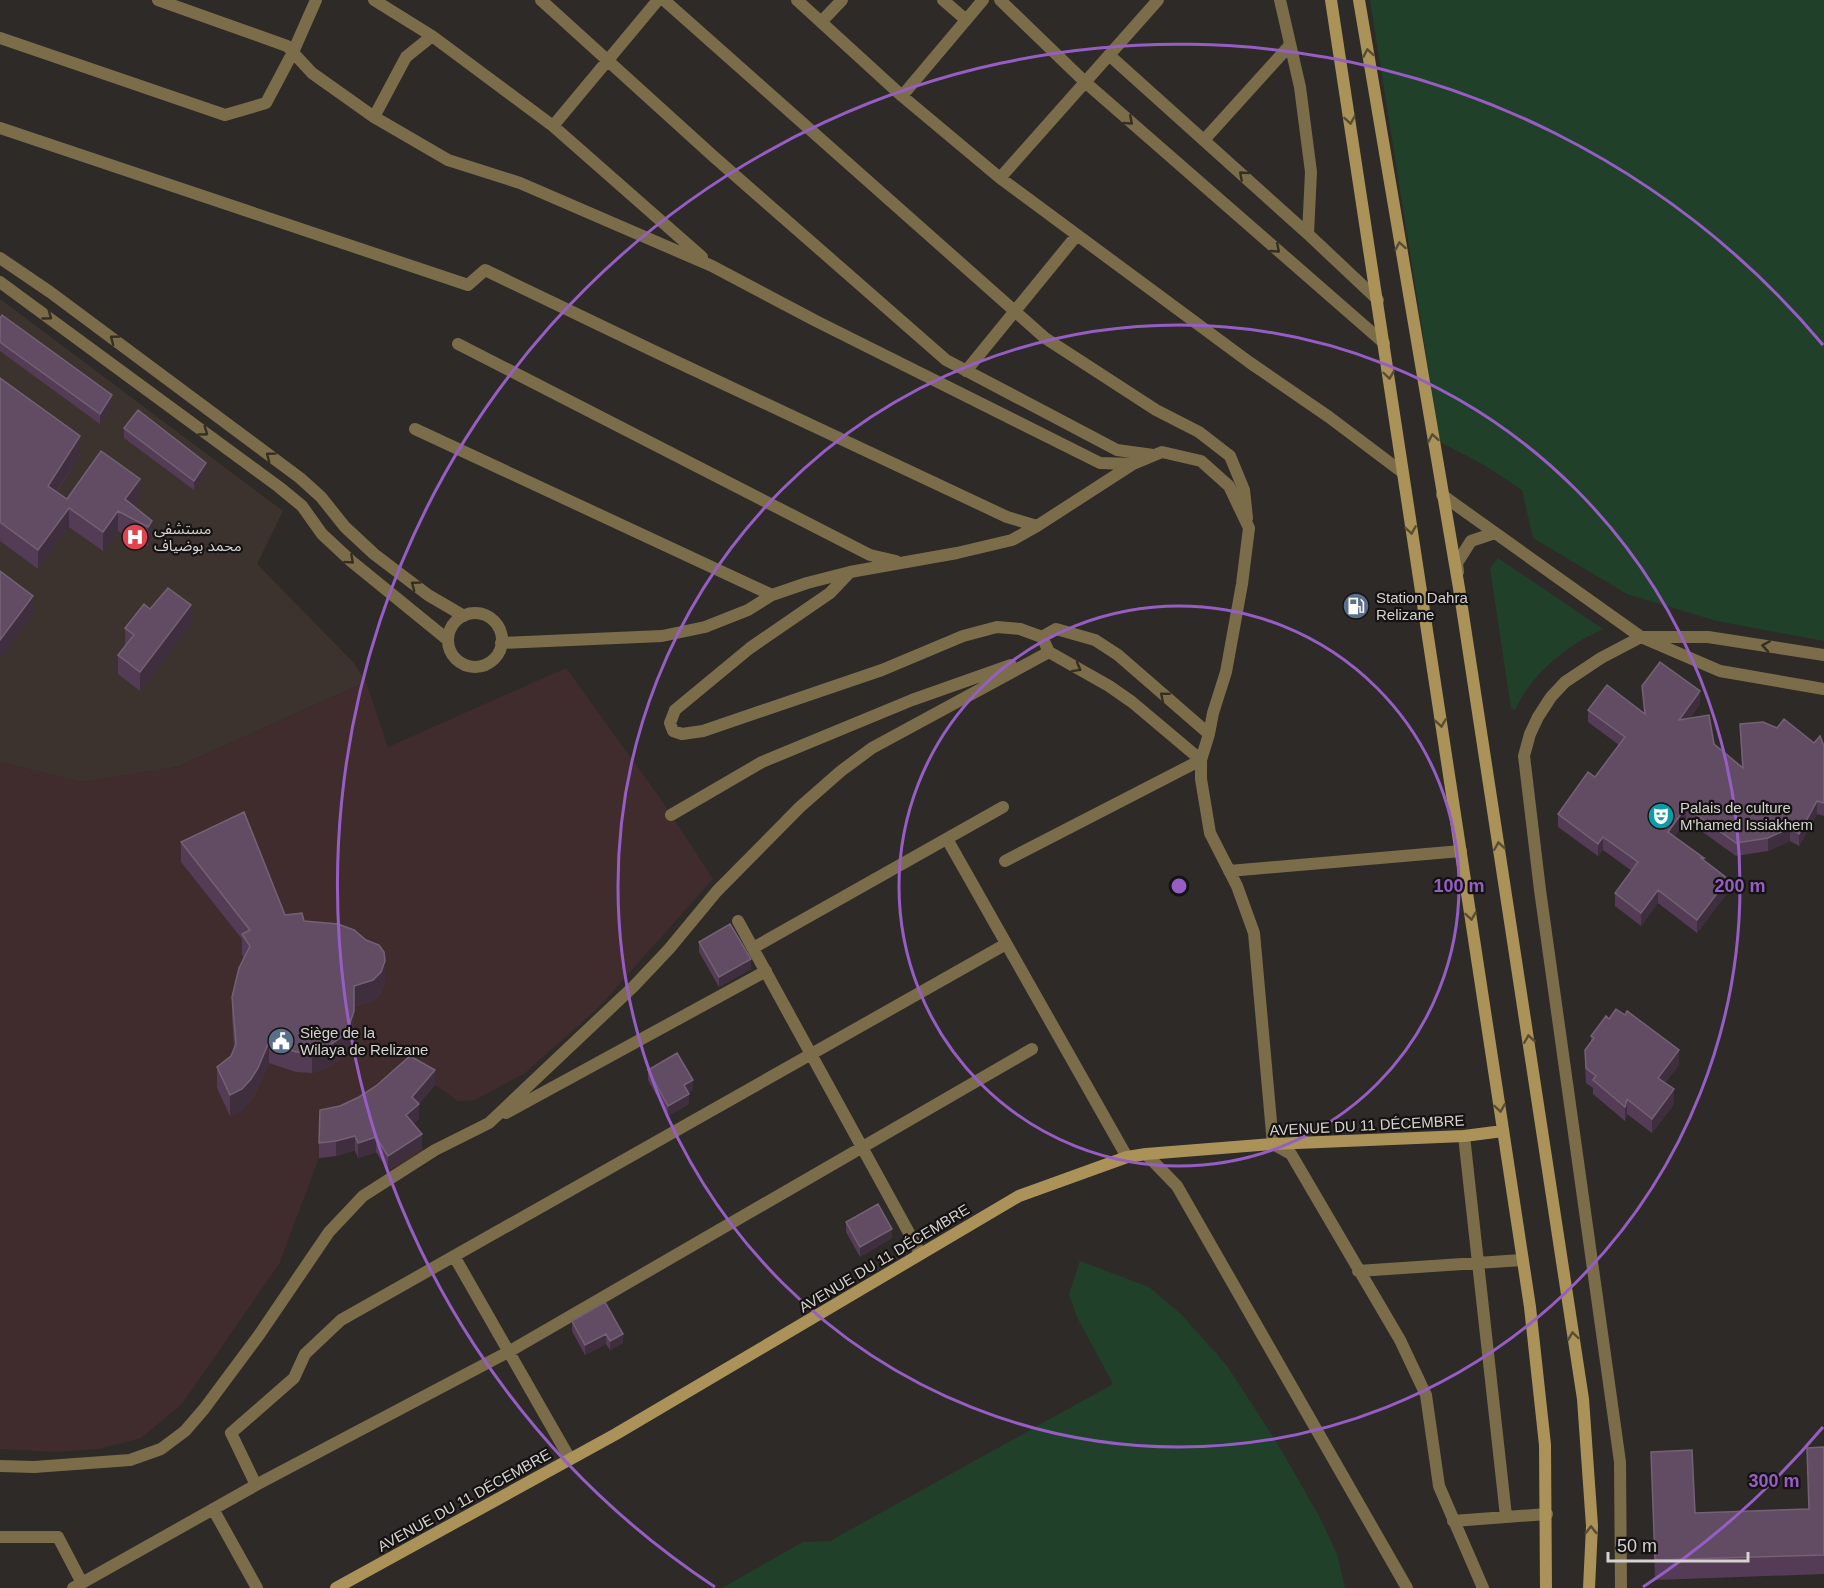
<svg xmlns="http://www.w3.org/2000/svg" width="1824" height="1588" viewBox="0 0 1824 1588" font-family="Helvetica,'Noto Sans Arabic',sans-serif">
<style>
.commercial{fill:#402c2d}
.built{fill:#3c322e}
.green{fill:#21402a}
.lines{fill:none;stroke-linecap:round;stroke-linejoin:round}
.street{stroke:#7c6d4a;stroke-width:12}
.secondary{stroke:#aa9259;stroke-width:12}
.wall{fill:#553c56}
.shaded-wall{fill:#3f2e3e}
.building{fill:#624c63;stroke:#746175;stroke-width:1.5}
.oneway{stroke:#584c32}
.oneway2{stroke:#342e23}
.ring{fill:none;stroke:#965ec4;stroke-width:3}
.labels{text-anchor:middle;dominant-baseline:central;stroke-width:4.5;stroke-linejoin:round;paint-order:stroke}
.poi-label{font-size:15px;fill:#d5d2d1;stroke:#151312;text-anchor:start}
.street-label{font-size:15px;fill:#d5d2d1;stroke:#151312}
.centre{fill:#965ec4;stroke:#151312;stroke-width:3}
.ring-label{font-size:18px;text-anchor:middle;font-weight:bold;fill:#965ec4;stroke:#151312;stroke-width:4.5;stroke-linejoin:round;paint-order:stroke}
</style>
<rect width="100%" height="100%" fill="#2e2a28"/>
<path class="commercial" d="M 566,668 L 660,798 L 713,879 L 598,1008 L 525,1073 L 475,1100 L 458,1101 L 435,1085 L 413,1111 L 419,1119 L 406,1130 L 426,1153 L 392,1177 L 376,1152 L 358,1158 L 354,1150 L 336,1156 L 319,1158 L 279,1264 L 182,1404 L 141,1438 L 99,1449 L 55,1452 L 0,1449 L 0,762 L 82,782 L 177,767 L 366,682 L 388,747 Z"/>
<path class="built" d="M 0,299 L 283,511 L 257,564 L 354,663 L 366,682 L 177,767 L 82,782 L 0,762 Z"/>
<path class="green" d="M 1370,0 L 1824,0 L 1824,641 L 1717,621 L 1627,594 L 1533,538 L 1522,490 L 1484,465 L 1440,442 Z
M 1498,558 L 1603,629 C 1566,646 1533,672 1515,710 L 1511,708 L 1490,568 Z
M 1080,1261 L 1149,1287 L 1183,1316 L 1227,1366 L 1276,1441 L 1319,1516 L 1337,1554 L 1345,1588 L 722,1588 L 803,1542 L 830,1541 L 1113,1384 L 1077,1317 L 1069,1294 Z"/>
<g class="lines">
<path class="street" d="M 158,0 L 287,46 L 312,73 L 374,117 L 448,160 L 520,183 L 712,266 L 816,321 L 1100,463 L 1132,464
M 541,0 L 713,156 L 946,360 L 1117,450 L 1153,455
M 664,0 L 1045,338 L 1156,410 L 1199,432 L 1230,456 L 1244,490 L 1247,518
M 797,0 L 902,96 L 1000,178 L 1249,362 L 1329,417 L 1402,472
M 943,0 L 965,19
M 1000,0 L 1085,82 L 1384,343
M 1280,0 L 1300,87 L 1311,172 L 1308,234
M 821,22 L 842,0
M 432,36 L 553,126 L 702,257
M 0,38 L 225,115 L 266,103 L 293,52 L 316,0
M 1109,55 L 1308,234 L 1378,300
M 902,96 L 983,0
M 374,117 L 406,57 L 432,36 L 374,0
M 553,126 L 658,0
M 0,128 L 468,285 L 485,270 L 660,354 L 1007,517 L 1037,526
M 1204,140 L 1290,45
M 1000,178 L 1158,0
M 0,258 L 50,292 L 300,478 L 321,497 L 345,527 L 374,554 L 428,595 L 464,616
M 0,282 L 279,487 L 302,506 L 322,534 L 351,561 L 448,640
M 458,344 L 870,555 L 896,561
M 966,371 L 1077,235
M 415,429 L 772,595
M 1442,495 L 1641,637 L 1601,658 L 1565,682 L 1551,697 L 1538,717 L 1530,734 L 1524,756 L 1540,890 L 1620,1462 L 1621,1588
M 850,572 L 830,593 L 750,648 L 675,710 L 670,723 L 673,731 L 682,734 L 703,731 L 882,670 L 963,636 L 997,627 L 1020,629 L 1042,637
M 1458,572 L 1457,563 L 1471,541 L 1495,533
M448 640a27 27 0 1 1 54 0a27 27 0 1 1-54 0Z
M 501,643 L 662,636 L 705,627 L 748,610 L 772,595 L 807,583 L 850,572 L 957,553 L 1012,540 L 1037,526 L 1133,464 L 1162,452 L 1201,461 L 1229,486 L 1249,528 L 1242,584 L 1226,672 L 1213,713 L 1209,734 L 1201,760 L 1201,779 L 1210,833 L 1237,886 L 1254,933 L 1273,1144 L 1291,1154 L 1400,1340 L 1426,1395 L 1439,1486 L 1483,1588
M 1824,655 L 1708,637 L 1641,637 L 1720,671 L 1824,689
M 671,815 L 762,762 L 912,700 L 1011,665
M 947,839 L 1127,1157
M 1005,861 L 1201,760 L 1132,702 L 1109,686 L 1049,652 L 1042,637 L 1056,629 L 1095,640 L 1118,655 L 1209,734
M 1229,871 L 1461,851
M 738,921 L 920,1253
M 753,948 L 1003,807
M 506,1113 L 766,971
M 1464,1136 L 1506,1516
M 1146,1154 L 1177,1186 L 1407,1588
M 454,1256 L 570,1459
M 1358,1271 L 1522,1260
M 0,1466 L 34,1467 L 130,1460 L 161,1449 L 185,1431 L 204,1409 L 259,1335 L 329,1232 L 363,1196 L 435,1150 L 489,1123 L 634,986 L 669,949 L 717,891 L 800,807 L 841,771 L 872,748 L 1049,652
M 256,1485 L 231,1433 L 294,1378 L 305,1354 L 341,1320 L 1006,944
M 213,1509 L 257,1588
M 1453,1521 L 1547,1514
M 0,1537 L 58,1537 L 82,1583
M 73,1588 L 256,1485 L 510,1351 L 1032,1049"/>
<path class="secondary" d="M 1331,0 L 1530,1307 L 1545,1445 L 1546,1588
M 1359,0 L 1459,588 L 1583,1399 L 1592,1526 L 1589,1588
M 336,1588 L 616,1434 L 1019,1196 L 1127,1157 L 1146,1154 L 1273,1144 L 1464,1136 L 1503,1131"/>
</g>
<path class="wall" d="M 0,318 L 112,405 L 100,424 L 0,351 Z
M 0,378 L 80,455 L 57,492 L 67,499 L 140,499 L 134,507 L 152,521 L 152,540 L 148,546 L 118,531 L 103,551 L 69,527 L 38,569 L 0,541 Z
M 124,428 L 206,473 L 194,490 L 124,438 Z
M 150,609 L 191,624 L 140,691 L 118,674 L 118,655 L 125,645 L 125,628 Z
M 1642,686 L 1700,704 L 1690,718 L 1714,744 L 1742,767 L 1740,724 L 1824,746 L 1824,816 L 1817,814 L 1799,846 L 1790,841 L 1768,851 L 1736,856 L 1686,820 L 1674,837 L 1704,858 L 1704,860 L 1728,892 L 1697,933 L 1658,903 L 1641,926 L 1615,906 L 1615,893 L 1632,871 L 1603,850 L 1598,856 L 1558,827 L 1558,814 L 1595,777 L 1619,745 L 1588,722 L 1588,710 L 1644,713 Z
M 181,842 L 285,915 L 304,921 L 385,981 L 381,993 L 373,1001 L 354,1007 L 354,1031 L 349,1046 L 340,1059 L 327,1068 L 312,1073 L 296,1072 L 269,1063 L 258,1088 L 251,1100 L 242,1110 L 230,1116 L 217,1088 L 217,1067 L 231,1056 L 234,1047 L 232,1017 L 232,997 L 244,958 L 242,955 L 242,939 L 181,862 Z
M 699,942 L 751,969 L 719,987 L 699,952 Z
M 1591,1036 L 1679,1065 L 1665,1083 L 1674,1104 L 1652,1133 L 1627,1114 L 1625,1121 L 1593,1094 L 1593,1088 L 1586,1083 L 1585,1065 L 1585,1050 L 1591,1042 Z
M 648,1070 L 693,1090 L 688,1093 L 689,1104 L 668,1116 L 648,1080 Z
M 435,1085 L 419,1104 L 419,1119 L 413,1124 L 422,1148 L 388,1170 L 376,1152 L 358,1158 L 355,1150 L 336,1156 L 319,1158 L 319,1143 Z
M 846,1222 L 892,1238 L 860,1257 L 846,1232 Z
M 572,1321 L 623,1334 L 623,1343 L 610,1350 L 606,1344 L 585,1355 L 572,1331 Z
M 1824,1447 L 1824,1574 L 1655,1580 L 1651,1452 L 1695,1513 L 1809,1509 L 1807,1448 Z"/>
<path class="shaded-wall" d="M 112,395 L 112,405 L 100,424 L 100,414 Z
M 80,436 L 80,455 L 48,505 L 48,486 Z
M 206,463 L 206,473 L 194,490 L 194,481 Z
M 140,479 L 140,499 L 127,516 L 125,499 Z
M 69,508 L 69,527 L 38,569 L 38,550 Z
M 118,511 L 118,531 L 103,551 L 103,532 Z
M 152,521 L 152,540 L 148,546 L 148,527 Z
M 33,596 L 33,615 L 0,659 L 0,640 Z
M 191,605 L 191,624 L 140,691 L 140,672 Z
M 1700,691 L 1700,704 L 1679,733 L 1679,720 Z
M 1817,801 L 1817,814 L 1799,846 L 1799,834 Z
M 1686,807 L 1686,820 L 1668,845 L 1668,832 Z
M 1790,828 L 1790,841 L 1768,851 L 1768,838 Z
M 1603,837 L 1603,850 L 1598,856 L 1598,844 Z
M 1728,879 L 1728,892 L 1697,933 L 1697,920 Z
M 1658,890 L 1658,903 L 1641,926 L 1641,913 Z
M 751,959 L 751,969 L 719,987 L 719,977 Z
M 385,961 L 385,981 L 381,993 L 373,1001 L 354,1007 L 354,1031 L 349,1046 L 340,1059 L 327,1068 L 312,1073 L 312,1052 L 354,986 Z
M 269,1042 L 269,1063 L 258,1088 L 251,1100 L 242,1110 L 230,1116 L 230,1095 Z
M 1679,1050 L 1679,1065 L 1658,1092 L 1658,1078 Z
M 435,1070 L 435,1085 L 419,1104 L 419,1119 L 406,1130 L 406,1115 L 412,1097 Z
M 693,1080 L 693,1090 L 684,1095 L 684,1085 Z
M 1674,1089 L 1674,1104 L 1652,1133 L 1652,1119 Z
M 689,1094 L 689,1104 L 668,1116 L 668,1106 Z
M 1627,1099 L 1627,1114 L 1625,1121 L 1625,1107 Z
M 422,1134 L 422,1148 L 388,1170 L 388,1156 Z
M 355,1136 L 355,1150 L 336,1156 L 336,1141 Z
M 376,1137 L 376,1152 L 358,1158 L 358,1143 Z
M 892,1229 L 892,1238 L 860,1257 L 860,1247 Z
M 606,1334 L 606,1344 L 585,1355 L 585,1345 Z
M 623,1334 L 623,1343 L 610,1350 L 610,1341 Z"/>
<path class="building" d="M 2,315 L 112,395 L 100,414 L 0,342 L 0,318 Z
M 0,378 L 80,436 L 48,486 L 67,499 L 101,451 L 140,479 L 125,499 L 152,521 L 148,527 L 118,511 L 103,532 L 69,508 L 38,550 L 0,522 Z
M 138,410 L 206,463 L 194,481 L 124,428 Z
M 0,571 L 33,596 L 0,640 Z
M 168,588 L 191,605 L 140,672 L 118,655 L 134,635 L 125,628 L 144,604 L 150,609 Z
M 1660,662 L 1700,691 L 1679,720 L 1709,715 L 1714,744 L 1743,768 L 1740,724 L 1763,722 L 1777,728 L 1784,719 L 1814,743 L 1820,736 L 1824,746 L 1824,803 L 1817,801 L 1799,834 L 1790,828 L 1768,838 L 1736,843 L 1686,807 L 1668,832 L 1704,858 L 1701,858 L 1728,879 L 1697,920 L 1658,890 L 1641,913 L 1615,893 L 1638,862 L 1603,837 L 1598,844 L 1558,814 L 1588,772 L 1595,777 L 1625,737 L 1588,710 L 1607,685 L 1645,714 L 1642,686 Z
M 244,812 L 285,915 L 302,913 L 304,921 L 338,924 L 354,930 L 366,940 L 379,945 L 384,952 L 385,961 L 381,972 L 373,980 L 354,986 L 354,1011 L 349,1026 L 340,1038 L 327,1047 L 312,1052 L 296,1052 L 269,1042 L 258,1068 L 251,1079 L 242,1089 L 230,1095 L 217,1067 L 231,1056 L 236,1044 L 232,997 L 239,968 L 250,946 L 242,934 L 250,930 L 181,842 Z
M 730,924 L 751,959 L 719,977 L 699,942 Z
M 1616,1009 L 1625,1015 L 1627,1011 L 1679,1050 L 1658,1078 L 1674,1089 L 1652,1119 L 1627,1099 L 1625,1107 L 1593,1080 L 1596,1076 L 1586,1068 L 1585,1050 L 1594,1038 L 1591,1036 L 1606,1016 L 1609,1019 Z
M 677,1053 L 693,1080 L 684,1085 L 689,1094 L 668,1106 L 648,1070 Z
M 410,1056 L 435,1070 L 412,1097 L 419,1104 L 406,1115 L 422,1134 L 388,1156 L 376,1137 L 358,1143 L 355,1136 L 336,1141 L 319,1143 L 320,1110 L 340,1106 L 359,1097 L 376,1086 Z
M 878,1204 L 892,1229 L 860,1247 L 846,1222 Z
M 605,1302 L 623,1334 L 610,1341 L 606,1334 L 585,1345 L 572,1321 Z
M 1824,1447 L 1824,1555 L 1655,1560 L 1651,1452 L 1692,1450 L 1695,1513 L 1809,1509 L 1807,1448 Z"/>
<defs><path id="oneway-chevron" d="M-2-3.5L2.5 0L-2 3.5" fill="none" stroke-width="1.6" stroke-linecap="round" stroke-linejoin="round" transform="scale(1.5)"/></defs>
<g class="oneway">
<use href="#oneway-chevron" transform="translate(1368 53) rotate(-100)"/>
<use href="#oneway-chevron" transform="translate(1350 120) rotate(81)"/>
<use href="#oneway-chevron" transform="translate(1400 246) rotate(-100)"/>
<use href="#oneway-chevron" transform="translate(1389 375) rotate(82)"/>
<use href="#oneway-chevron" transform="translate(1433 438) rotate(-100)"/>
<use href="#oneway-chevron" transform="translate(1411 530) rotate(81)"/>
<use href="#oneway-chevron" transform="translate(1441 723) rotate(81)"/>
<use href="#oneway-chevron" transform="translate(1499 846) rotate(-99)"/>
<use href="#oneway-chevron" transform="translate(1471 916) rotate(81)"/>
<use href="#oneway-chevron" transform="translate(1529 1039) rotate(-99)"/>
<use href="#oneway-chevron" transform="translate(1500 1108) rotate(81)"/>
<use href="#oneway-chevron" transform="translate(1573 1336) rotate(-98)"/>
<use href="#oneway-chevron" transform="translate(1591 1530) rotate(-90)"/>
</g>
<g class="oneway2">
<use href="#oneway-chevron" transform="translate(1129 121) rotate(41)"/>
<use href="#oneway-chevron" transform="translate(1243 175) rotate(-138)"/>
<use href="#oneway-chevron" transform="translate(1276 249) rotate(41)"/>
<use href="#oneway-chevron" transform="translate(48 316) rotate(36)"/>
<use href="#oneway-chevron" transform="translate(114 339) rotate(-143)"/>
<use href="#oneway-chevron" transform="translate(204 432) rotate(36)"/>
<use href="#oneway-chevron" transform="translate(270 456) rotate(-143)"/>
<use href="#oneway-chevron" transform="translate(350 560) rotate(42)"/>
<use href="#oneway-chevron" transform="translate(415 585) rotate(-143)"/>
<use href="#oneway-chevron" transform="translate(1766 646) rotate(-171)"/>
<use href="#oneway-chevron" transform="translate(1077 668) rotate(29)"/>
<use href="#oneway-chevron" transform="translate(1164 696) rotate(-140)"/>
</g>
<g class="ring">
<circle cx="1179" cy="886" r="280"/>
<circle cx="1179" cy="886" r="561"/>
<path d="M1823 1427A841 841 0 0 1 1643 1587M715 1587A841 841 0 1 1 1823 345"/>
</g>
<defs>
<symbol id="hospital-disc" viewBox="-11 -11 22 22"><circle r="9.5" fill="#e0444e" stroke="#151312"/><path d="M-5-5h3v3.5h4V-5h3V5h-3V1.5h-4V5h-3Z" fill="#fff"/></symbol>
<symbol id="fuel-disc" viewBox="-11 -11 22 22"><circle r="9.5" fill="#5c6f8a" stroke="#151312"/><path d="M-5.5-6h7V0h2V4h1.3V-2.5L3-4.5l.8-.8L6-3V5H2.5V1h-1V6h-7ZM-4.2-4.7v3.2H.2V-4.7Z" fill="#fff"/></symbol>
<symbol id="theatre-disc" viewBox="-11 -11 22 22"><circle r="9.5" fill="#0f9aa8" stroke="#151312"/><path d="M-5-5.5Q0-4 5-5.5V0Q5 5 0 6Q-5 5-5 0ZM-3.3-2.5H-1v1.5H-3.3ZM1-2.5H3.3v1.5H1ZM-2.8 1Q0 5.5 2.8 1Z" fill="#fff"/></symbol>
<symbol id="civic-disc" viewBox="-11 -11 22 22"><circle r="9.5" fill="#5c6f8a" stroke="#151312"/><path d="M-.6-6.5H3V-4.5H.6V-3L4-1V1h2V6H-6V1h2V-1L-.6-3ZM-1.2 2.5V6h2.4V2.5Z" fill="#fff"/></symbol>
</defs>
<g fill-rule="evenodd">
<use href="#hospital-disc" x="120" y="522" width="30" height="30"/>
<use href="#fuel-disc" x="1341" y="591" width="30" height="30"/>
<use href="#theatre-disc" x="1646" y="801" width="30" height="30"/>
<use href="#civic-disc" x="266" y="1026" width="30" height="30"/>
</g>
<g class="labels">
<g class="poi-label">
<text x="154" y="528">مستشفى<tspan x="154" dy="17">محمد بوضياف</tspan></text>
<text x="1376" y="597">Station Dahra<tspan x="1376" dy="17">Relizane</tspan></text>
<text x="1680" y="807">Palais de culture<tspan x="1680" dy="17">M'hamed Issiakhem</tspan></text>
<text x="300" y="1032">Siège de la<tspan x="300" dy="17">Wilaya de Relizane</tspan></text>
</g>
<g class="street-label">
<text transform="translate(1367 1125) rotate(-3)">AVENUE DU 11 DÉCEMBRE</text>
<text transform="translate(884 1258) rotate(-31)">AVENUE DU 11 DÉCEMBRE</text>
<text transform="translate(464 1500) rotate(-29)">AVENUE DU 11 DÉCEMBRE</text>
</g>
</g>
<circle cx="1179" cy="886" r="9" class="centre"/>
<g class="ring-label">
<text x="1459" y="892">100 m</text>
<text x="1740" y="892">200 m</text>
<text x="1774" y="1487">300 m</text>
</g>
<path d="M1608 1552v9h140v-9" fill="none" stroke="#d5d2d1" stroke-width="3"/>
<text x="1617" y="1552" font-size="18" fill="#d5d2d1" stroke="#151312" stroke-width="4.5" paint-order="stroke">50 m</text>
</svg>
